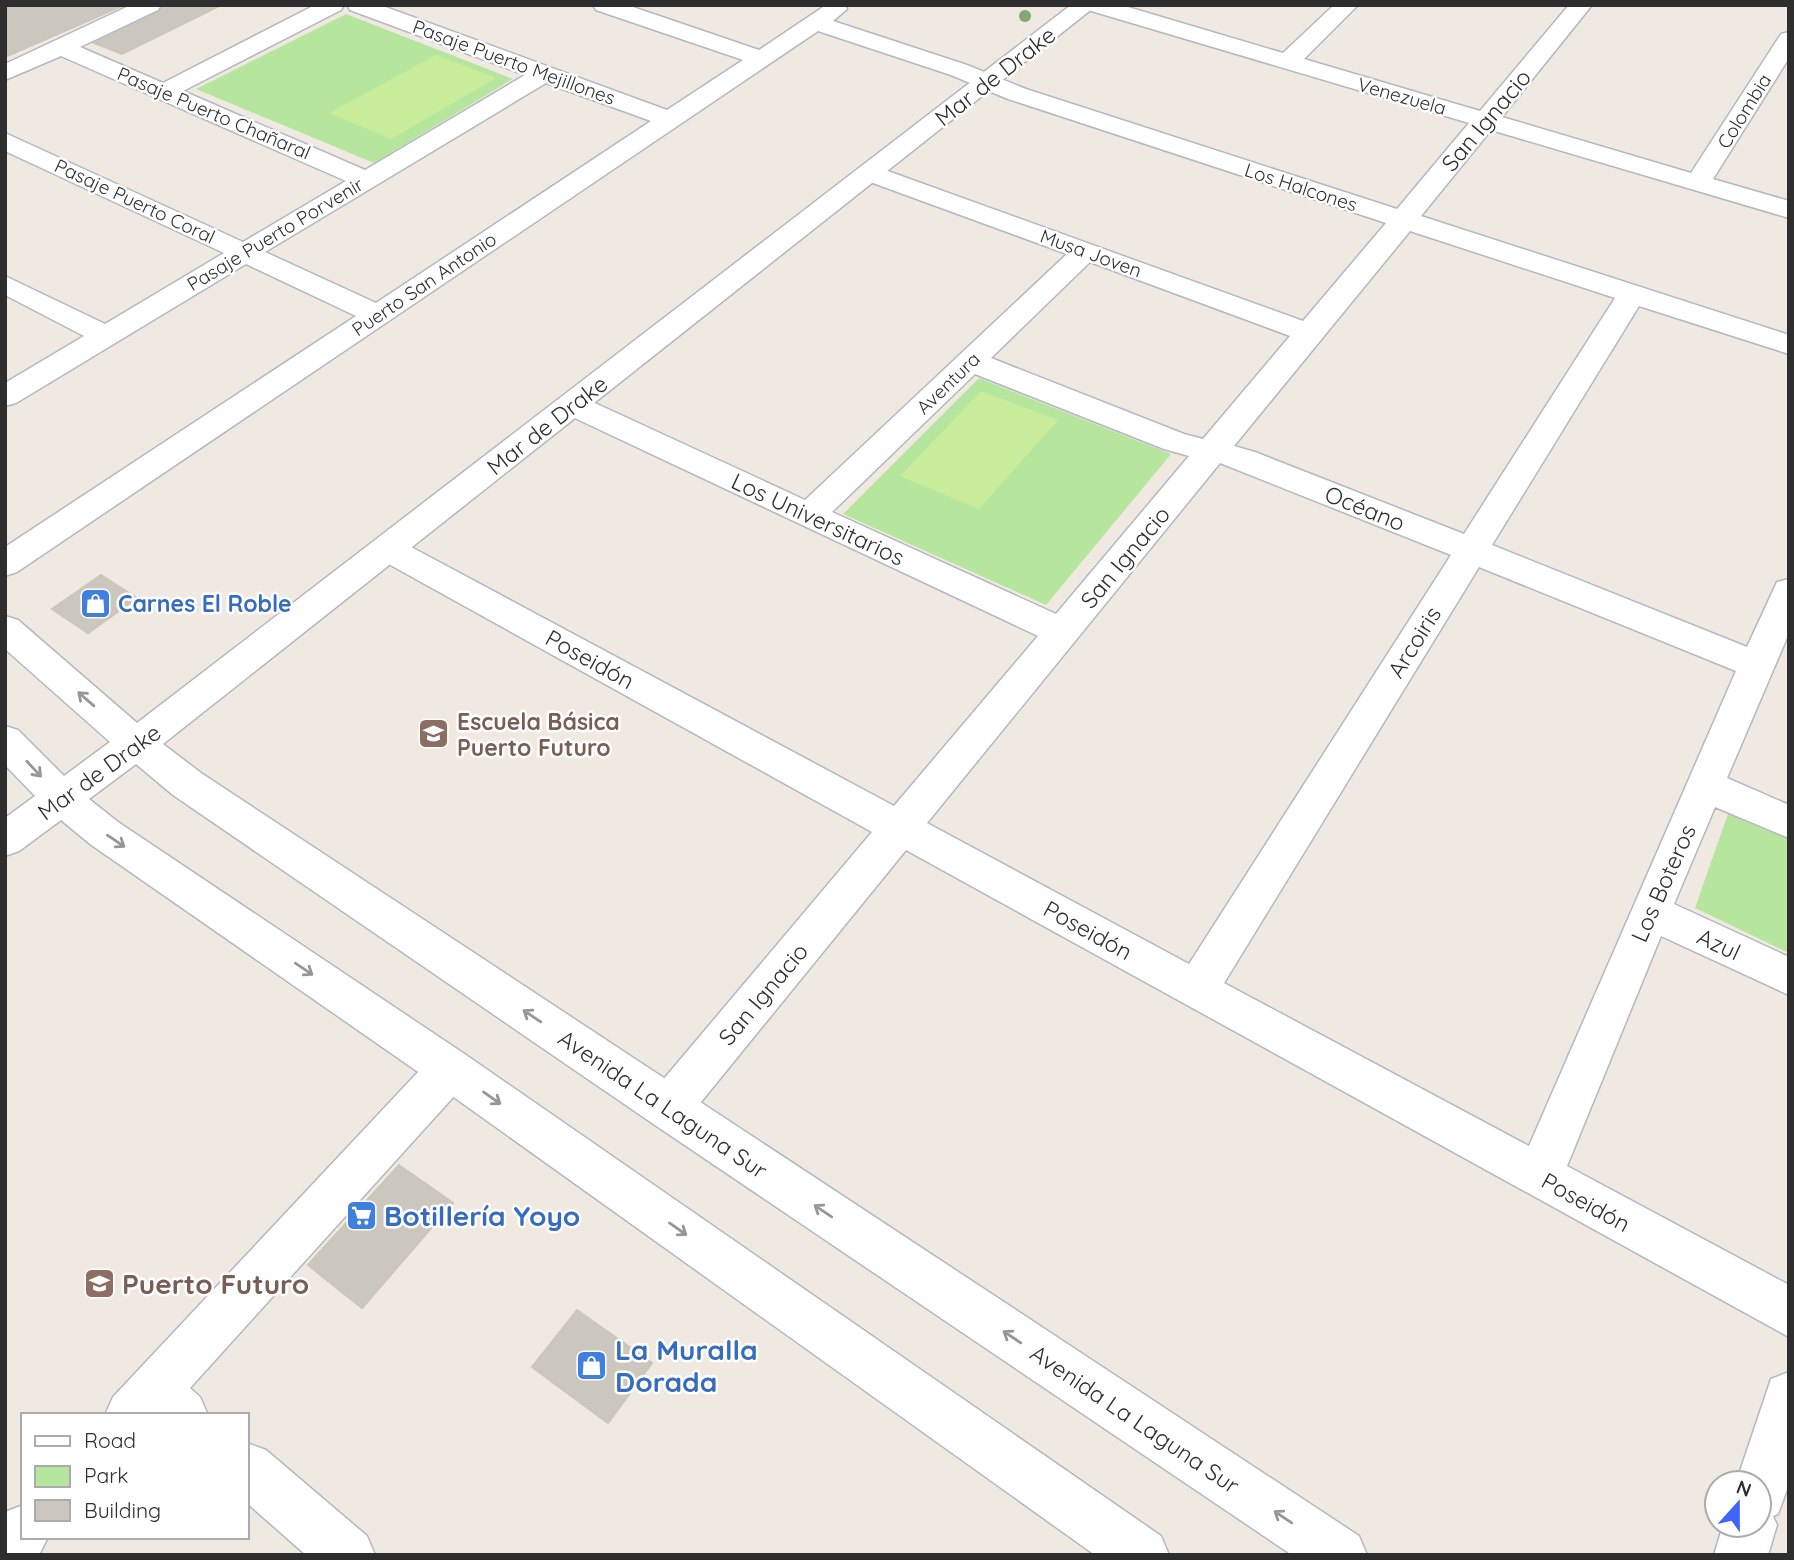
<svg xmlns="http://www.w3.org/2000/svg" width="1794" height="1560" viewBox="0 0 1794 1560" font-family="Quicksand,sans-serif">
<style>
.green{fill:#b6e59e}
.pitch{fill:#c9ec9a}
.building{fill:#cbc7bf;stroke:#cbc5ba;stroke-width:2}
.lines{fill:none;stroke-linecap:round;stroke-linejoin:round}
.minor-casing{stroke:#b4b7c1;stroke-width:3}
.tertiary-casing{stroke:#b4b7c1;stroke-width:3}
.minor{fill:#fff;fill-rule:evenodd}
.tertiary{fill:#fff;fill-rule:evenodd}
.tree{fill:#84a574}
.oneway{stroke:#969696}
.labels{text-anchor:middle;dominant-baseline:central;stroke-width:5;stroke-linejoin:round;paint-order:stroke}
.far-street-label{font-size:19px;fill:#2e2e2e;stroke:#fff}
.street-label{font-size:23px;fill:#2e2e2e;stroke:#fff}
.shop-label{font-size:23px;font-weight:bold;fill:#366cbe;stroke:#fff;text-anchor:start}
.education-label{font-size:23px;font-weight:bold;fill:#785e54;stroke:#fff;text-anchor:start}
.near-shop-label{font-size:28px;font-weight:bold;fill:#366cbe;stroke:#fff;text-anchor:start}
.near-education-label{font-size:28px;font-weight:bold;fill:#785e54;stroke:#fff;text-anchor:start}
</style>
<rect width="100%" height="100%" fill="#efe9e1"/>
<path class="green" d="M 346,14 L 513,79 L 374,163 L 196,89 Z
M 979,378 L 1171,454 L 1046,605 L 843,514 Z
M 1730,808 L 1789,835 L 1789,953 L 1695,908 Z"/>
<path class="pitch" d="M 436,55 L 496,78 L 391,139 L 329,113 Z
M 981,391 L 1058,420 L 979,509 L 900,476 Z"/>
<path class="building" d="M 5,5 L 124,5 L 5,57 Z
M 163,5 L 221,5 L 122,54 L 94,43 L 159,12 Z
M 101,575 L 137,598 L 88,633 L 52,609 Z
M 399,1165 L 453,1203 L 362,1308 L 308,1265 Z
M 577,1310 L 652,1363 L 608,1423 L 532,1367 Z"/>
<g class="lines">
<defs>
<path id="minor" d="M 131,5 L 161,5 L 158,10 L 80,47 L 163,83 L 315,5 L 344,5 L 341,10 L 183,91 L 365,170 L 525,75 L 350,10 L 347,5 L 380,5 L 667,110 L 743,60 L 596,10 L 593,5 L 627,5 L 759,50 L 826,5 L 845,5 L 847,9 L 833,21 L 967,65 L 1026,89 L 1397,209 L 1469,123 L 1088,10 L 1085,5 L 1121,5 L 1283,53 L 1334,5 L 1358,5 L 1304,59 L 1480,111 L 1569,5 L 1592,5 L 1502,117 L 1691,173 L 1781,34 L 1789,32 L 1789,58 L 1713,179 L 1789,201 L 1789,218 L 1491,130 L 1421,216 L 1789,335 L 1789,354 L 1639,306 L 1492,545 L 1747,647 L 1777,582 L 1789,579 L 1789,633 L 1727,778 L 1789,805 L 1789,838 L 1715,807 L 1674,904 L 1789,957 L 1789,995 L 1661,936 L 1567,1166 L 1789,1285 L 1789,1337 L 906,850 L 684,1123 L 668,1129 L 652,1123 L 645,1108 L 652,1093 L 872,832 L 376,557 L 371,549 L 376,541 L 388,537 L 400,541 L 894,806 L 1038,636 L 562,412 L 558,405 L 562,398 L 573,395 L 584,398 L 805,500 L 1067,254 L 862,179 L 858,173 L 862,167 L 871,165 L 1303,321 L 1386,223 L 1008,99 L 951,75 L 818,31 L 17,572 L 5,576 L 5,547 L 356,316 L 246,264 L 16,403 L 5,406 L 5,383 L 84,336 L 5,295 L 5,276 L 105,324 L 224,253 L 5,151 L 5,133 L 243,242 L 346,181 L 61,56 L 5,80 L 5,64 ZM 546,83 L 651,121 L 376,303 L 265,252 ZM 1410,231 L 1615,298 L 1464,534 L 1255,452 L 1234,446 ZM 1090,262 L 1290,336 L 1203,439 L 1184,434 L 991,358 ZM 975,374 L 1164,449 L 1189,456 L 1056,614 L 832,512 ZM 1220,463 L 1451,555 L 1189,964 L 927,823 ZM 1479,567 L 1736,671 L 1529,1146 L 1224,983 Z
M 450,1049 L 466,1055 L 472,1069 L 466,1083 L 190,1388 L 200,1397 L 208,1415 L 105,1415 L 113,1397 L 434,1055 Z
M 1789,1372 L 1789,1484 L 1778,1514 L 1773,1516 L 1777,1525 L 1768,1555 L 1714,1555 L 1723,1525 L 1759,1525 L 1759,1483 L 1736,1483 L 1771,1379 Z
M 247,1443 L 266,1450 L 367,1536 L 375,1555 L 306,1555 L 247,1503 Z
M 23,1505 L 23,1537 L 48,1537 L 39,1555 L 5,1555 L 5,1512 Z"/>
<path id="tertiary" d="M 1071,5 L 1097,5 L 163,744 L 201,773 L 1359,1536 L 1367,1555 L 1292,1555 L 652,1123 L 173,795 L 136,764 L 89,799 L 118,822 L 466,1055 L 1161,1536 L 1169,1555 L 1095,1555 L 434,1083 L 90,844 L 61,820 L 19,851 L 5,856 L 5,818 L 35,796 L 5,765 L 5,726 L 18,730 L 64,776 L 110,742 L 5,649 L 5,616 L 18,620 L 137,723 Z"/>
</defs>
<use href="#minor" class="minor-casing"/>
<use href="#tertiary" class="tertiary-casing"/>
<use href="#minor" class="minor"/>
<use href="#tertiary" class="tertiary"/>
</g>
<circle class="tree" cx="1025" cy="16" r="6"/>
<defs><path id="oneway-shaft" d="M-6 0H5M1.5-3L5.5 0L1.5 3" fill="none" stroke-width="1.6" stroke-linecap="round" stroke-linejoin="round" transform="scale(1.75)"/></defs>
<g class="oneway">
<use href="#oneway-shaft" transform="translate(86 699) rotate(-139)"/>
<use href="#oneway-shaft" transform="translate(34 769) rotate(47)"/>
<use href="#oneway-shaft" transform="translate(116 841) rotate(34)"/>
<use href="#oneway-shaft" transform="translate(304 969) rotate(34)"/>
<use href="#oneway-shaft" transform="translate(532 1016) rotate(-146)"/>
<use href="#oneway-shaft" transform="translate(492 1098) rotate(35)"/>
<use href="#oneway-shaft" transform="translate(823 1211) rotate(-146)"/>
<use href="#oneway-shaft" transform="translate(678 1229) rotate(35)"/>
<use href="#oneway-shaft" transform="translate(1012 1337) rotate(-146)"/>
<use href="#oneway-shaft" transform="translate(1283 1517) rotate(-146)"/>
</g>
<defs>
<symbol id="shop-square" viewBox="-11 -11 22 22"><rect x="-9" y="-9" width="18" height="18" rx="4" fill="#3f7fe0" stroke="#fff"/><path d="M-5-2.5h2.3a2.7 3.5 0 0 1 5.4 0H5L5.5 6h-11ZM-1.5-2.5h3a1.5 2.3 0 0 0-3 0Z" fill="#fff"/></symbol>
<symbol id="school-square" viewBox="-11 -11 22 22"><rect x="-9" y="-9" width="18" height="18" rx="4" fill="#8d6e63" stroke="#fff"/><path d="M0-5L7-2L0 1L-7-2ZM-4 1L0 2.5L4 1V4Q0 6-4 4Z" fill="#fff"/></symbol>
<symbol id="supermarket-square" viewBox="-11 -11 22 22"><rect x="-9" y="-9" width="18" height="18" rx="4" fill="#3f7fe0" stroke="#fff"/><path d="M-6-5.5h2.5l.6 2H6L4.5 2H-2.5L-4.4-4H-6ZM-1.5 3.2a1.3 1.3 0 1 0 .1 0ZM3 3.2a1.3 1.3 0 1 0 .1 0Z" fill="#fff"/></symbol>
</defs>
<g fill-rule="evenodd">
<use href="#shop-square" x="78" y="586" width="35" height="35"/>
<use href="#school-square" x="416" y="716" width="35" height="35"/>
<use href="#supermarket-square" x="344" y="1198" width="35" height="35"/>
<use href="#school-square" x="82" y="1266" width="35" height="35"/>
<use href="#shop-square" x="574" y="1348" width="35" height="35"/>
</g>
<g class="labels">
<g class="far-street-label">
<text transform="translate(514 62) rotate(20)">Pasaje Puerto Mejillones</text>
<text transform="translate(1402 96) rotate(16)">Venezuela</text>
<text transform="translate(1744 111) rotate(-58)">Colombia</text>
<text transform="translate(214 113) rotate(23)">Pasaje Puerto Chañaral</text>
<text transform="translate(1301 187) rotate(18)">Los Halcones</text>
<text transform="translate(135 201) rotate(25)">Pasaje Puerto Coral</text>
<text transform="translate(275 234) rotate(-31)">Pasaje Puerto Porvenir</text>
<text transform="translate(1091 253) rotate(20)">Musa Joven</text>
<text transform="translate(424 284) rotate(-34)">Puerto San Antonio</text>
<text transform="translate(948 383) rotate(-44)">Aventura</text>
</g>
<g class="street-label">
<text transform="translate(995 76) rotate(-38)">Mar de Drake</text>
<text transform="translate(1486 120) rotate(-50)">San Ignacio</text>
<text transform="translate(547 425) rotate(-38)">Mar de Drake</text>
<text transform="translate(1365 508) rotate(22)">Océano</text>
<text transform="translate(818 519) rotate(25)">Los Universitarios</text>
<text transform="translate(1125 557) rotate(-50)">San Ignacio</text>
<text transform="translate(1414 642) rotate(-58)">Arcoiris</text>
<text transform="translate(590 659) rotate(29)">Poseidón</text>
<text transform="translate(99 772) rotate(-36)">Mar de Drake</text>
<text transform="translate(1663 883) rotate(-66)">Los Boteros</text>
<text transform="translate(1088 930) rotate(29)">Poseidón</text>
<text transform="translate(1719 944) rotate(25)">Azul</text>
<text transform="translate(763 994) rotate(-50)">San Ignacio</text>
<text transform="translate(663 1104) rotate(34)">Avenida La Laguna Sur</text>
<text transform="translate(1586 1202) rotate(29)">Poseidón</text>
<text transform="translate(1135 1419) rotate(34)">Avenida La Laguna Sur</text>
</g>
<g class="shop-label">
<text x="118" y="603">Carnes El Roble</text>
</g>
<g class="education-label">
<text x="457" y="721">Escuela Básica<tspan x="457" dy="26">Puerto Futuro</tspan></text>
</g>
<g class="near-shop-label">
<text x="384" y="1215">Botillería Yoyo</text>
<text x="615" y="1349">La Muralla<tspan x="615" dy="32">Dorada</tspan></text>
</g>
<g class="near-education-label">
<text x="122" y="1283">Puerto Futuro</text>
</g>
</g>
<rect width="1794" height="1560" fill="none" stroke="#2e2e2e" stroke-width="14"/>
<rect x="21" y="1413" width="228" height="126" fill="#ffffff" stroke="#ababab" stroke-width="2"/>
<rect x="35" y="1436" width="35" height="10" fill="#ffffff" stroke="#ababab" stroke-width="2"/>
<text x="84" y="1448" font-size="21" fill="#2e2e2e">Road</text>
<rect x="35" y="1466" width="35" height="21" fill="#b6e59e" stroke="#ababab" stroke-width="2"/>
<text x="84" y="1483" font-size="21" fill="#2e2e2e">Park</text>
<rect x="35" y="1500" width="35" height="21" fill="#cbc7bf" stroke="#ababab" stroke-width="2"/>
<text x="84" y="1518" font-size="21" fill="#2e2e2e">Building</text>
<g transform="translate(1738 1504) rotate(21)"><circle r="33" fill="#ffffff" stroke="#ababab" stroke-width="2"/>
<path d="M0-5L12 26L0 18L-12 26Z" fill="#4264fb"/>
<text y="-10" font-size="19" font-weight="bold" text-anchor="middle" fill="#2e2e2e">N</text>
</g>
</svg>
